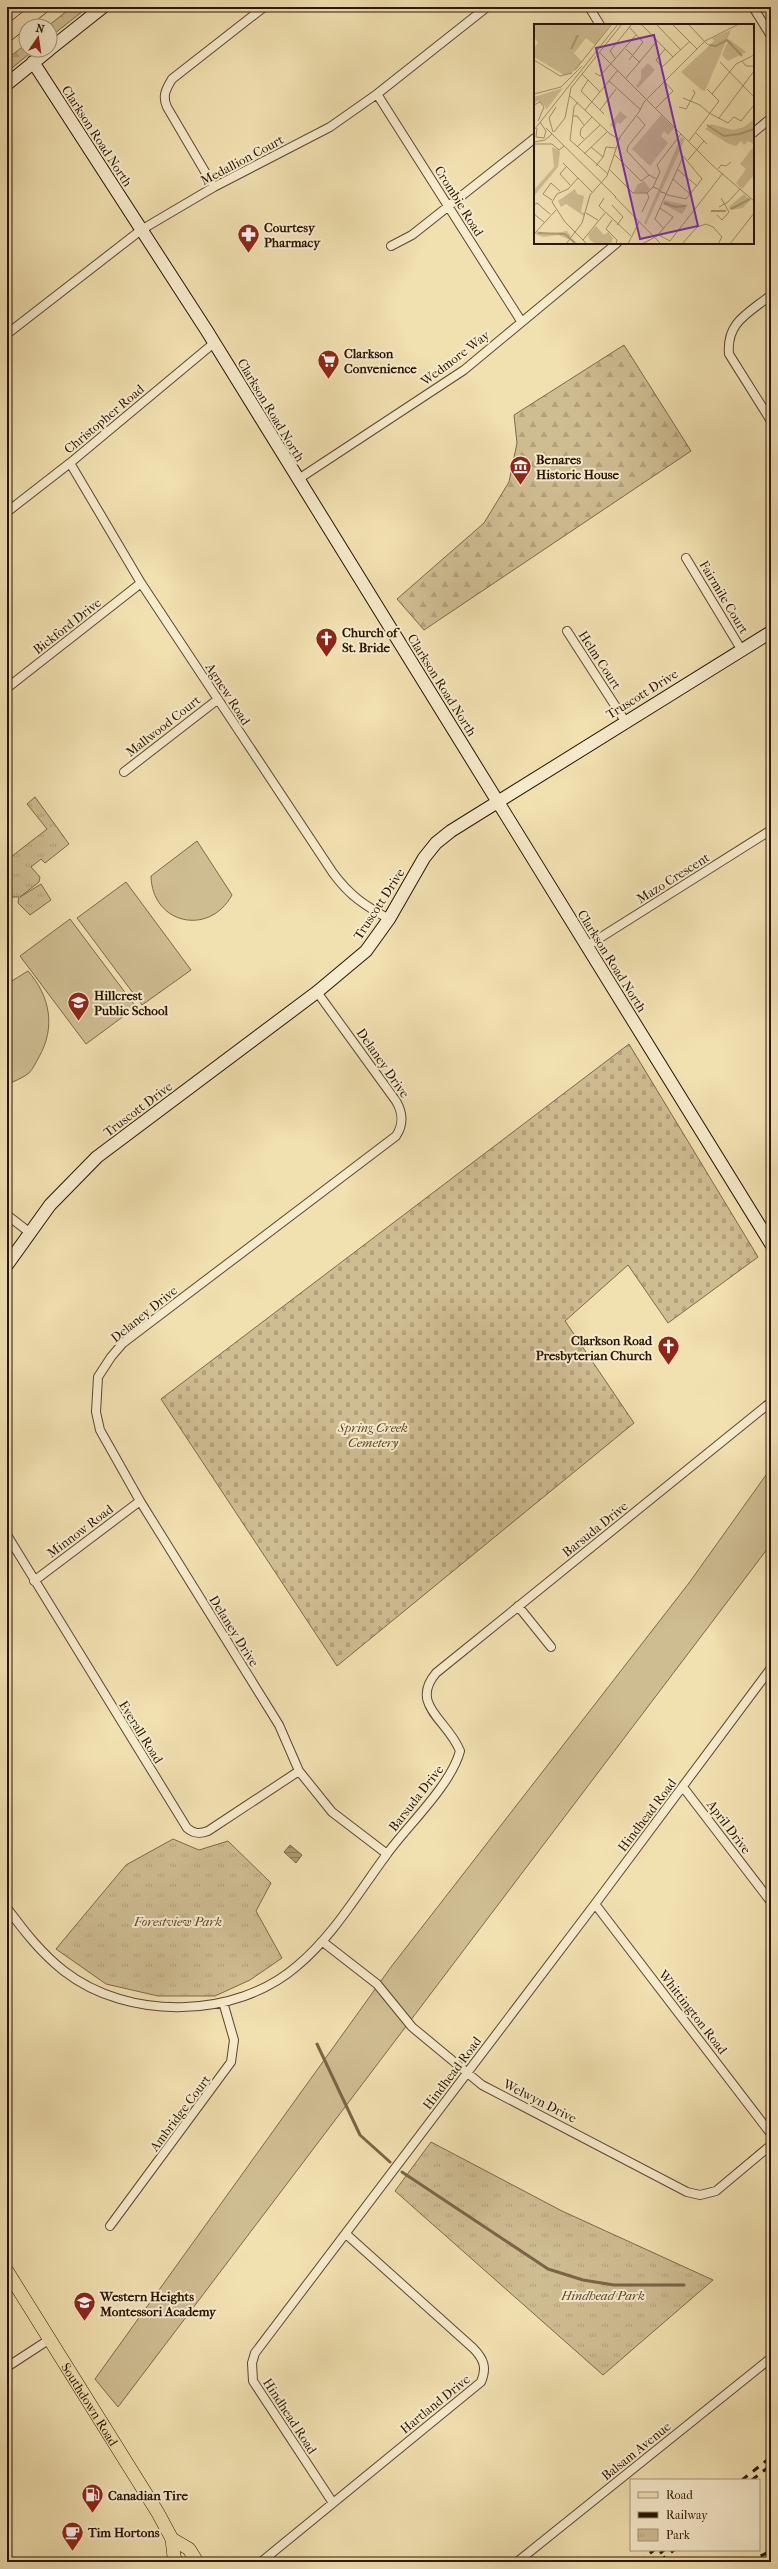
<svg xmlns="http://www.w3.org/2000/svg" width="778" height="2569" viewBox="0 0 778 2569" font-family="'IM FELL French Canon',serif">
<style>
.grass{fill:#cfbd92;stroke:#7c6949}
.forest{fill:url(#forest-firs);stroke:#7c6949}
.cemetery{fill:url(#cemetery-stones);stroke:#7c6949}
.park{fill:url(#park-tufts);stroke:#7c6949}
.water{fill:url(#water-rules);stroke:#796546}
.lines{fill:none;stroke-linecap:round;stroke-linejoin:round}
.stream{stroke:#796546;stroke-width:3}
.street-casing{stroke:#5c482c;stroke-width:10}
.secondary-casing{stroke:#2a1500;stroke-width:14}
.primary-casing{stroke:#2a1500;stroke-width:14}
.highway-casing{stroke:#2a1500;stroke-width:16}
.street{stroke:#f6ebcc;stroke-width:8}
.secondary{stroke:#f6ebcc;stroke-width:12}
.primary{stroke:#f1e0b0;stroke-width:13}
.highway{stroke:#f1e0b0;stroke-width:15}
.rail{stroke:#2a1500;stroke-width:3;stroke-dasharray:7 7;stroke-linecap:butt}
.labels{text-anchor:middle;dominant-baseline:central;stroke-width:4;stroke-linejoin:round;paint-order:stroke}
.street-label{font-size:13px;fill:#2a1500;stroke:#f6ebcc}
.poi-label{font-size:13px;font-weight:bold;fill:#2a1500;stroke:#f6ebcc;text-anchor:start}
.park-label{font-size:13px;font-style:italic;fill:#5c472c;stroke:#f6ebcc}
.inset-river{fill:none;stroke:#ad9b74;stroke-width:2}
.inset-road{fill:none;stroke:#a18f6a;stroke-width:1}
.view{fill:#7b2cbf;fill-opacity:0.15;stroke:#7b2cbf;stroke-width:2}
.inset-edge{fill:none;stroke:#2a1500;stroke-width:2}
</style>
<defs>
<pattern id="forest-firs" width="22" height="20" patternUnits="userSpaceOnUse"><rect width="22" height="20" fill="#cfbd92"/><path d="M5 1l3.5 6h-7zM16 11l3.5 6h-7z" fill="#b2a27c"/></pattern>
<pattern id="cemetery-stones" width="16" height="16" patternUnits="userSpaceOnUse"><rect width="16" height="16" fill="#cfbd92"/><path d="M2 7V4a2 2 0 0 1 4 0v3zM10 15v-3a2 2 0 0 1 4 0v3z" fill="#b2a27c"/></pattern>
<pattern id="park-tufts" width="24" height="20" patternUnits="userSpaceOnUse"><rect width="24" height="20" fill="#cfbd92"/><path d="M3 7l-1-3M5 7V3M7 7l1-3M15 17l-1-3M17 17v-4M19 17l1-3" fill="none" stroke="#b2a27c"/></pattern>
<pattern id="water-rules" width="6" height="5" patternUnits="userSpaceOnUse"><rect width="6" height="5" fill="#ad9b74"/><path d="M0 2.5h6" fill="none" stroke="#8d7d5d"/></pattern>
</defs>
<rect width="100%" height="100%" fill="#f1e0b0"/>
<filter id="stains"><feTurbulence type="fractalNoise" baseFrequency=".005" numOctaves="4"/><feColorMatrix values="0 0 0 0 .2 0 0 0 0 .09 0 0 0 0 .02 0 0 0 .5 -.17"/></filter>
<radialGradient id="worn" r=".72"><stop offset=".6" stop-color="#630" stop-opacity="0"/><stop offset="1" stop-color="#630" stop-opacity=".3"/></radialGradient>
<path class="grass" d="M 197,841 L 232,895 C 209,937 152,924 151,876 Z
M 126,882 L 191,970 L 142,1005 L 77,918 Z
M 70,919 L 136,1007 L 86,1044 L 20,956 Z
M 28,971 C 50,996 56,1027 39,1057 C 36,1062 33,1069 29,1073 C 23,1078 14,1081 7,1085 L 7,984 Z
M 771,1468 L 771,1544 L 118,2407 L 95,2379 L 391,1967 L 689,1583 Z"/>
<path class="forest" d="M 72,7 L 88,7 L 50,37 L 48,26 Z
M 26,44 L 26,50 L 34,50 L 7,72 L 7,59 Z
M 624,345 L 691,451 L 424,630 L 397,599 L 484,523 L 509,482 L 517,443 L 514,415 Z"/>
<path class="cemetery" d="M 629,1044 L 758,1257 L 668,1323 L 628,1265 L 565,1321 L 634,1423 L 337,1666 L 161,1399 Z"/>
<path class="park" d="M 35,797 L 69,844 L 45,863 L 41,859 L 31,867 L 40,877 L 39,882 L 20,897 L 41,884 L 51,900 L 30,915 L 18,903 L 19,897 L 11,897 L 7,900 L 7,860 L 47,829 L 27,804 Z
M 173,1839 L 199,1850 L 228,1841 L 271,1883 L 256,1911 L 282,1958 L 250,1980 L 215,1996 L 158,1996 L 106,1984 L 56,1949 L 126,1865 Z
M 431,2142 L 562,2211 L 713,2280 L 603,2375 L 395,2191 Z"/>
<path class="water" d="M 290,1845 L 302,1855 L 296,1863 L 284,1852 Z"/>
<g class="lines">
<path class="stream" d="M 317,2044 L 360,2135 L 390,2162
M 402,2172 L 548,2269 L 583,2280 L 614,2285 L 684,2285"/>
<defs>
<path id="street" d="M 589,7 L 600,25
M 753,7 L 771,36
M 377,94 L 521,321
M 753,133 L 771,118
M 214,187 L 167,107 C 162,96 166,89 172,79 L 264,7
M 391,246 L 412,235 L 535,138
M 771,295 C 749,313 726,322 729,354 L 771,421
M 7,334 L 141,230 L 214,187 L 330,127 L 377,94 L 487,7
M 70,463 L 141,583 L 333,873 C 350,896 364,905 389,919
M 297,480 L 464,370 L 617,243
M 7,512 L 70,463 L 214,343
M 686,558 L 741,649
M 567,631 L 625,721
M 7,688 L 141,583
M 124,772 L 217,700
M 587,946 L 771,830
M 317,992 L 396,1101 C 403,1113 404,1124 396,1136 L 123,1343 L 111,1357 L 98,1377 L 96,1412 L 100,1430 L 140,1501 L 279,1725 L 299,1771 L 332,1812 L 387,1854
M 7,1215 L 29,1232
M 7,1535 L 187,1828 C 194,1834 200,1834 208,1831 L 299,1771
M 34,1581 L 140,1501
M 518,1606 L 551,1647
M 683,1787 L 771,1902
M 595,1904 L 771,2134
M 7,1908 C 24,1931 41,1953 64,1971 C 128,2021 236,2019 297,1966 C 334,1935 358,1893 387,1854 C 408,1825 451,1785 460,1751 C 448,1720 409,1705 436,1673 L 771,1402
M 323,1942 L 377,1984 L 412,2027 L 482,2085 L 687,2192 L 700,2195 L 716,2191 L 771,2145
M 110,2226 L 231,2062 L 234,2040 L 223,2002
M 7,2367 L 50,2339
M 333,2503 L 253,2381 L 252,2363 L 255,2353 L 595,1904 L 771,1668
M 261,2562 L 481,2382 C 487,2368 484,2359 473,2348 L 346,2234
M 517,2562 L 771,2358"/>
<path id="secondary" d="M 50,49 L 103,7
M 33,62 L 207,331 L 771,1244
M 7,84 L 49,50
M 7,1265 L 50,1205 L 97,1157 L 317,992 L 366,951 L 389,919 L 424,858 L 436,843 L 451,831 L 771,632"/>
<g id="primary">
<path id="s1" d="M 7,2271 L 158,2513 L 172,2539 L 174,2557 L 177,2562"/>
<path d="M 172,2539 L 189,2549 L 197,2562"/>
</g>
<path id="highway" d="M 7,34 L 41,7"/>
</defs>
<use href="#street" class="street-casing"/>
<use href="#secondary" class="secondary-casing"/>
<use href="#primary" class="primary-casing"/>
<use href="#highway" class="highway-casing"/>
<use href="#street" class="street"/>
<use href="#secondary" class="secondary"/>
<use href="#primary" class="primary"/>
<use href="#highway" class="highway"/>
<path class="rail" d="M 742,2480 L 771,2457
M 752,2480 L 771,2465
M 660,2561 L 674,2550
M 639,2562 L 654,2550
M 649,2562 L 664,2550
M 748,2562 L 771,2551"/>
</g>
<defs>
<symbol id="pharmacy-pin" viewBox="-11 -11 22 30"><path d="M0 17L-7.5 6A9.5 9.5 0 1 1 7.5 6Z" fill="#8f2418" stroke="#f6ebcc"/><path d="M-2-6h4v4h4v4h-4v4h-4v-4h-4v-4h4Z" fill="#fff"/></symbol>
<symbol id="supermarket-pin" viewBox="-11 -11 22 30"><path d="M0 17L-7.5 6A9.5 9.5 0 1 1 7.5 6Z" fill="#8f2418" stroke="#f6ebcc"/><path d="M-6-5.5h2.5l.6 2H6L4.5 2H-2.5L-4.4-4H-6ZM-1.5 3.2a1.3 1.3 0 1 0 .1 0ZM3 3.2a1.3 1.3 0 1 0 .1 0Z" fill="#fff"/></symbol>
<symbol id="museum-pin" viewBox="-11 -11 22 30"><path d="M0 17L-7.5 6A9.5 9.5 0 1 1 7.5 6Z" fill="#8f2418" stroke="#f6ebcc"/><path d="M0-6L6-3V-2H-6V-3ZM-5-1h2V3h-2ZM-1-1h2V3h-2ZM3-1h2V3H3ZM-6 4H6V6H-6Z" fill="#fff"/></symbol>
<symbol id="church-pin" viewBox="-11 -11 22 30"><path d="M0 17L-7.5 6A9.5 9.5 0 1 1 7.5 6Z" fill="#8f2418" stroke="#f6ebcc"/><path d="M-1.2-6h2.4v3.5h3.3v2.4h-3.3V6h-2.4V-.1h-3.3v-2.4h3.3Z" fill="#fff"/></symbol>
<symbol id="school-pin" viewBox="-11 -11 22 30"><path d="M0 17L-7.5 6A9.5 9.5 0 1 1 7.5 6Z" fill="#8f2418" stroke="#f6ebcc"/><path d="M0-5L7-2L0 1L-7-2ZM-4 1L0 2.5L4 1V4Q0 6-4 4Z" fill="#fff"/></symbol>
<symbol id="fuel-pin" viewBox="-11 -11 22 30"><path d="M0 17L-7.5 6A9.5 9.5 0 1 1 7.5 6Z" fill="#8f2418" stroke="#f6ebcc"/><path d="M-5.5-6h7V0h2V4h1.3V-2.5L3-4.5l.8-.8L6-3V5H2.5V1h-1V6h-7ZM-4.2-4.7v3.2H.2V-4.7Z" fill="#fff"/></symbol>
<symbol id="cafe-pin" viewBox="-11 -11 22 30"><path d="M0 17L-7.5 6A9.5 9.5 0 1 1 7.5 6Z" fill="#8f2418" stroke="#f6ebcc"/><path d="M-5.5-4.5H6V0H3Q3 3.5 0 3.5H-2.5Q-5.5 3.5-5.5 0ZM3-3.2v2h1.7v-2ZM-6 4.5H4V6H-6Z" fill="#fff"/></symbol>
</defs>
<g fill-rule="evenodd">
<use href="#pharmacy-pin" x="236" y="222" width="25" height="34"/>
<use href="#supermarket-pin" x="316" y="348" width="25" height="34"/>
<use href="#museum-pin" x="508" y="454" width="25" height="34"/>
<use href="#church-pin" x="314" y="626" width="25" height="34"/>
<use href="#school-pin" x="66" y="990" width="25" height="34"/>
<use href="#church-pin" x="656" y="1334" width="25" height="34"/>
<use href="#school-pin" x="72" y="2290" width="25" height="34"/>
<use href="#fuel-pin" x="80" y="2482" width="25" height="34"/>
<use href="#cafe-pin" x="60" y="2520" width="25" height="34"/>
</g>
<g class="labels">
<g class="street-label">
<text transform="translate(97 136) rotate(57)">Clarkson Road North</text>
<text transform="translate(242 160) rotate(-28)">Medallion Court</text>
<text transform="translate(459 201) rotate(58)">Crombie Road</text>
<text transform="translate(455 358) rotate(-37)">Wedmore Way</text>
<text transform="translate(271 410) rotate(59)">Clarkson Road North</text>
<text transform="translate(104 419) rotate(-40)">Christopher Road</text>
<text transform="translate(724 597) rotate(59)">Fairmile Court</text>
<text transform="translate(67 626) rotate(-38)">Bickford Drive</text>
<text transform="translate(600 660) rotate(57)">Helm Court</text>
<text transform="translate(442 685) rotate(58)">Clarkson Road North</text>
<text transform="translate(228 694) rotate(57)">Agnew Road</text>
<text transform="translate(642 694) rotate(-32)">Truscott Drive</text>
<text transform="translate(163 726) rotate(-38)">Mallwood Court</text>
<text transform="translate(673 878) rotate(-32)">Mazo Crescent</text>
<text transform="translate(379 904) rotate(-57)">Truscott Drive</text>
<text transform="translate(612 961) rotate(58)">Clarkson Road North</text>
<text transform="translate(383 1063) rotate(55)">Delaney Drive</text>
<text transform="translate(138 1109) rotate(-37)">Truscott Drive</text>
<text transform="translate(144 1314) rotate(-39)">Delaney Drive</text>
<text transform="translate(595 1529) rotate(-39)">Barsuda Drive</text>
<text transform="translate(80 1531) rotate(-37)">Minnow Road</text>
<text transform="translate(234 1631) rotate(58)">Delaney Drive</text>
<text transform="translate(141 1732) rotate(58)">Everall Road</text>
<text transform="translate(416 1798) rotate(-52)">Barsuda Drive</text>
<text transform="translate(647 1815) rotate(-53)">Hindhead Road</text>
<text transform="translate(729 1827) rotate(53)">April Drive</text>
<text transform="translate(693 2012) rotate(52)">Whittington Road</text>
<text transform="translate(452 2073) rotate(-53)">Hindhead Road</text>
<text transform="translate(540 2101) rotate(27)">Welwyn Drive</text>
<text transform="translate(180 2113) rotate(-53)">Ambridge Court</text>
<text stroke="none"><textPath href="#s1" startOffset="157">Southdown Road</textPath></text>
<text transform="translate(435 2404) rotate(-39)">Hartland Drive</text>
<text transform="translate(290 2416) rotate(57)">Hindhead Road</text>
<text transform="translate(636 2451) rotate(-39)">Balsam Avenue</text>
</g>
<g class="poi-label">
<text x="264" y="227">Courtesy<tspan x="264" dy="15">Pharmacy</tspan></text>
<text x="344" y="353">Clarkson<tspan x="344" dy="15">Convenience</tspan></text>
<text x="536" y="459">Benares<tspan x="536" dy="15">Historic House</tspan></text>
<text x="342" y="632">Church of<tspan x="342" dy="15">St. Bride</tspan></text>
<text x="94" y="995">Hillcrest<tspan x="94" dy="15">Public School</tspan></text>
<text x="652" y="1340" text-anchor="end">Clarkson Road<tspan x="652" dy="15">Presbyterian Church</tspan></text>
<text x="100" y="2296">Western Heights<tspan x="100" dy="15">Montessori Academy</tspan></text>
<text x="108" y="2495">Canadian Tire</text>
<text x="88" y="2532">Tim Hortons</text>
</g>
<g class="park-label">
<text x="373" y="1427">Spring Creek<tspan x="373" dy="15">Cemetery</tspan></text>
<text x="178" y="1921">Forestview Park</text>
<text x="603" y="2295">Hindhead Park</text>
</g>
</g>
<g transform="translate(534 24)">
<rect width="220" height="220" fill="#f1e0b0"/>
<path d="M 29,64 L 12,86 L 11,82 L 4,77 L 0,79 L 0,73 ZM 86,87 L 93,93 L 86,100 L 83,98 L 81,105 L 76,101 ZM 147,113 L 151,115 L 112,201 L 110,199 Z" fill="#cfbd92"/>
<path d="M 195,15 L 212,28 L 194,37 L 188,31 ZM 114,39 L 121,46 L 104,64 L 102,62 L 107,55 L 107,46 ZM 220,95 L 219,120 L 214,117 L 210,121 L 207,117 L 202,122 L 195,120 L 171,105 L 177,100 L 199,106 L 210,103 Z" fill="#cfbd92"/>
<path d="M 127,91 L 140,104 L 134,111 L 130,107 L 127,112 L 134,119 L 116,142 L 98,125 Z" fill="#cfbd92"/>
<path d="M 0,0 L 77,0 L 61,21 L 52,14 L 40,29 L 48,38 L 38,49 L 30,51 L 0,33 L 0,24 L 4,19 L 0,13 ZM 197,6 L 171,67 L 168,66 L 147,48 L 180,17 L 178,14 ZM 220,122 L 220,151 L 208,165 L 202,159 L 212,145 L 206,140 ZM 18,123 L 26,127 L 24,143 L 0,172 L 0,166 L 20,143 ZM 110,157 L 116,165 L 112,169 L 100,168 L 103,161 ZM 41,165 L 43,170 L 50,172 L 47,188 L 51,189 L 50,192 L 32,180 L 27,183 L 24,177 ZM 210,170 L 216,176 L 209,184 L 196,186 L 195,183 ZM 131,176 L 142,179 L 154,181 L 148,190 L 129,180 ZM 62,202 L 70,211 L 74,208 L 79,214 L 77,220 L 62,220 L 56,216 L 54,211 ZM 3,207 L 16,210 L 33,207 L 37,212 L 34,215 L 24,211 L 9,213 L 1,210 Z" fill="#cfbd92"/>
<path class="inset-river" d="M 175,21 L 182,22 L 193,16 L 208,32M 37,25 L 44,11M 173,101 L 190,112 L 206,110 L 220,105M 130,179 L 142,183 L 152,182M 197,185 L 216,175M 177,187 L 192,187M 4,209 L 31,210 L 42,220"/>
<path class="inset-road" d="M 107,0 L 139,33M 122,0 L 147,26M 138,0 L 163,25M 154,0 L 174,21M 95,3 L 109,18 L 95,36M 92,25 L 106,39M 131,25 L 122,36 L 128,43 L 155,18M 65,28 L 179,142 L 220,177M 81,34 L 76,27 L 98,0M 0,36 L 26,52 L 38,49M 208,37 L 212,42 L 220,42M 186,38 L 220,73M 41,46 L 78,0M 61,49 L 66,52 L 102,11M 48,50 L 66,68M 92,54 L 123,17M 54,56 L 47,67 L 70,90M 75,57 L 107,86M 0,70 L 27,63 L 48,42M 178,70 L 202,40 L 220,31M 35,71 L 76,110 L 85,115M 149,74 L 166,81 L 175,89 L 194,99 L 200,93 L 207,97 L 220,81M 44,78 L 40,83 L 36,116 L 74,150M 0,81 L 6,78 L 10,83 L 4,97M 145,83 L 152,85 L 161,69 L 159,66M 122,84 L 139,67 L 131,58M 51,86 L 84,46M 66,86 L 82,65M 39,92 L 43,92 L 50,101M 103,92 L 111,101 L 94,122 L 93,127 L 115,151 L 123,155M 185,94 L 220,47M 3,104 L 2,113 L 10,114 L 12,107 L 6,98M 12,104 L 82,173M 0,106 L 84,0M 19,108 L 15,94 L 22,83M 20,108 L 31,94 L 37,64 L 88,0M 162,109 L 173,120M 50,115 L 46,111 L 47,105 L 58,93M 155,117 L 185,77 L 173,65M 0,118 L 11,116 L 18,110M 0,120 L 18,120 L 25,126 L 30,122M 43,123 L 66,101M 57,123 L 69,133M 50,130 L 73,108M 81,131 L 107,157 L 115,151M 154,136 L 170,117M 29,139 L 58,168M 33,142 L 26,150 L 36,161M 62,142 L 69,133 L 72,123 L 82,124M 143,145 L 163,162M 184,145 L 187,141 L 192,142 L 197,138M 76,146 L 99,169 L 113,169 L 119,163 L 126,148 L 123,141 L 147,110M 44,154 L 34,165 L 23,170 L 18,178 L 31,198 L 53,220M 139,155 L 156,170M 119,163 L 124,165 L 127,168 L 131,169 L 132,170 L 134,171 L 152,175 L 168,155 L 149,132 L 148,135 L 139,155 L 132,170 L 121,195 L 130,205M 81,173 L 127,220M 70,174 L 65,182 L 97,212M 18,176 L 9,170 L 17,159 L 26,167M 0,181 L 3,179 L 16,190M 78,181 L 89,193 L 83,201M 185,183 L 194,178 L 206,165M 108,188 L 115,173 L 113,169M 52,189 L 64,196M 0,190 L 10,198M 183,191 L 188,196 L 195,188 L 187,174M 78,196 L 72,205 L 83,216 L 82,220M 0,210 L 22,186M 125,211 L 136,217 L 189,149M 49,216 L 71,189M 32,220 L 48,199 L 56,171 L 73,152 L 86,113 L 105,88 L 110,78 L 171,17 L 205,0M 94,220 L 105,198M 108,220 L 123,212 L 139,193 L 126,184M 148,220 L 163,203 L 172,200 L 179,203 L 188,213 L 184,220M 196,220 L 220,189"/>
<path class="view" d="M 120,11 L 164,202 L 106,215 L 62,24 Z"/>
<rect width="220" height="220" class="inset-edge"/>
</g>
<rect width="778" height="2569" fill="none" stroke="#f1e0b0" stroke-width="24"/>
<rect x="8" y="8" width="762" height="2553" fill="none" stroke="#2a1500" stroke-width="2"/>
<rect x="12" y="12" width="754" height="2545" fill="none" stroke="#2a1500"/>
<rect x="630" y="2479" width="130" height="72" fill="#f6ebcc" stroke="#a4957a"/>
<rect x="638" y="2492" width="20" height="6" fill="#f1e0b0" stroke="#a4957a"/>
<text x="666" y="2499" font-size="12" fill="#2a1500">Road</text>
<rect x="638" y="2512" width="20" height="6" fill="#2a1500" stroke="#a4957a"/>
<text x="666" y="2519" font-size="12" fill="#2a1500">Railway</text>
<rect x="638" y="2529" width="20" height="12" fill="url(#park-tufts)" stroke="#a4957a"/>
<text x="666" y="2539" font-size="12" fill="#2a1500">Park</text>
<g transform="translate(38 38) rotate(13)"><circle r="19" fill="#f6ebcc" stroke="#a4957a"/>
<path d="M0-3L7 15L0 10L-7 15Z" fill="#8f2418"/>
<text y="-6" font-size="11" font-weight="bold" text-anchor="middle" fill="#2a1500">N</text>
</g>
<rect width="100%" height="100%" filter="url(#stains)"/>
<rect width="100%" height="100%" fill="url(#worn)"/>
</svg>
